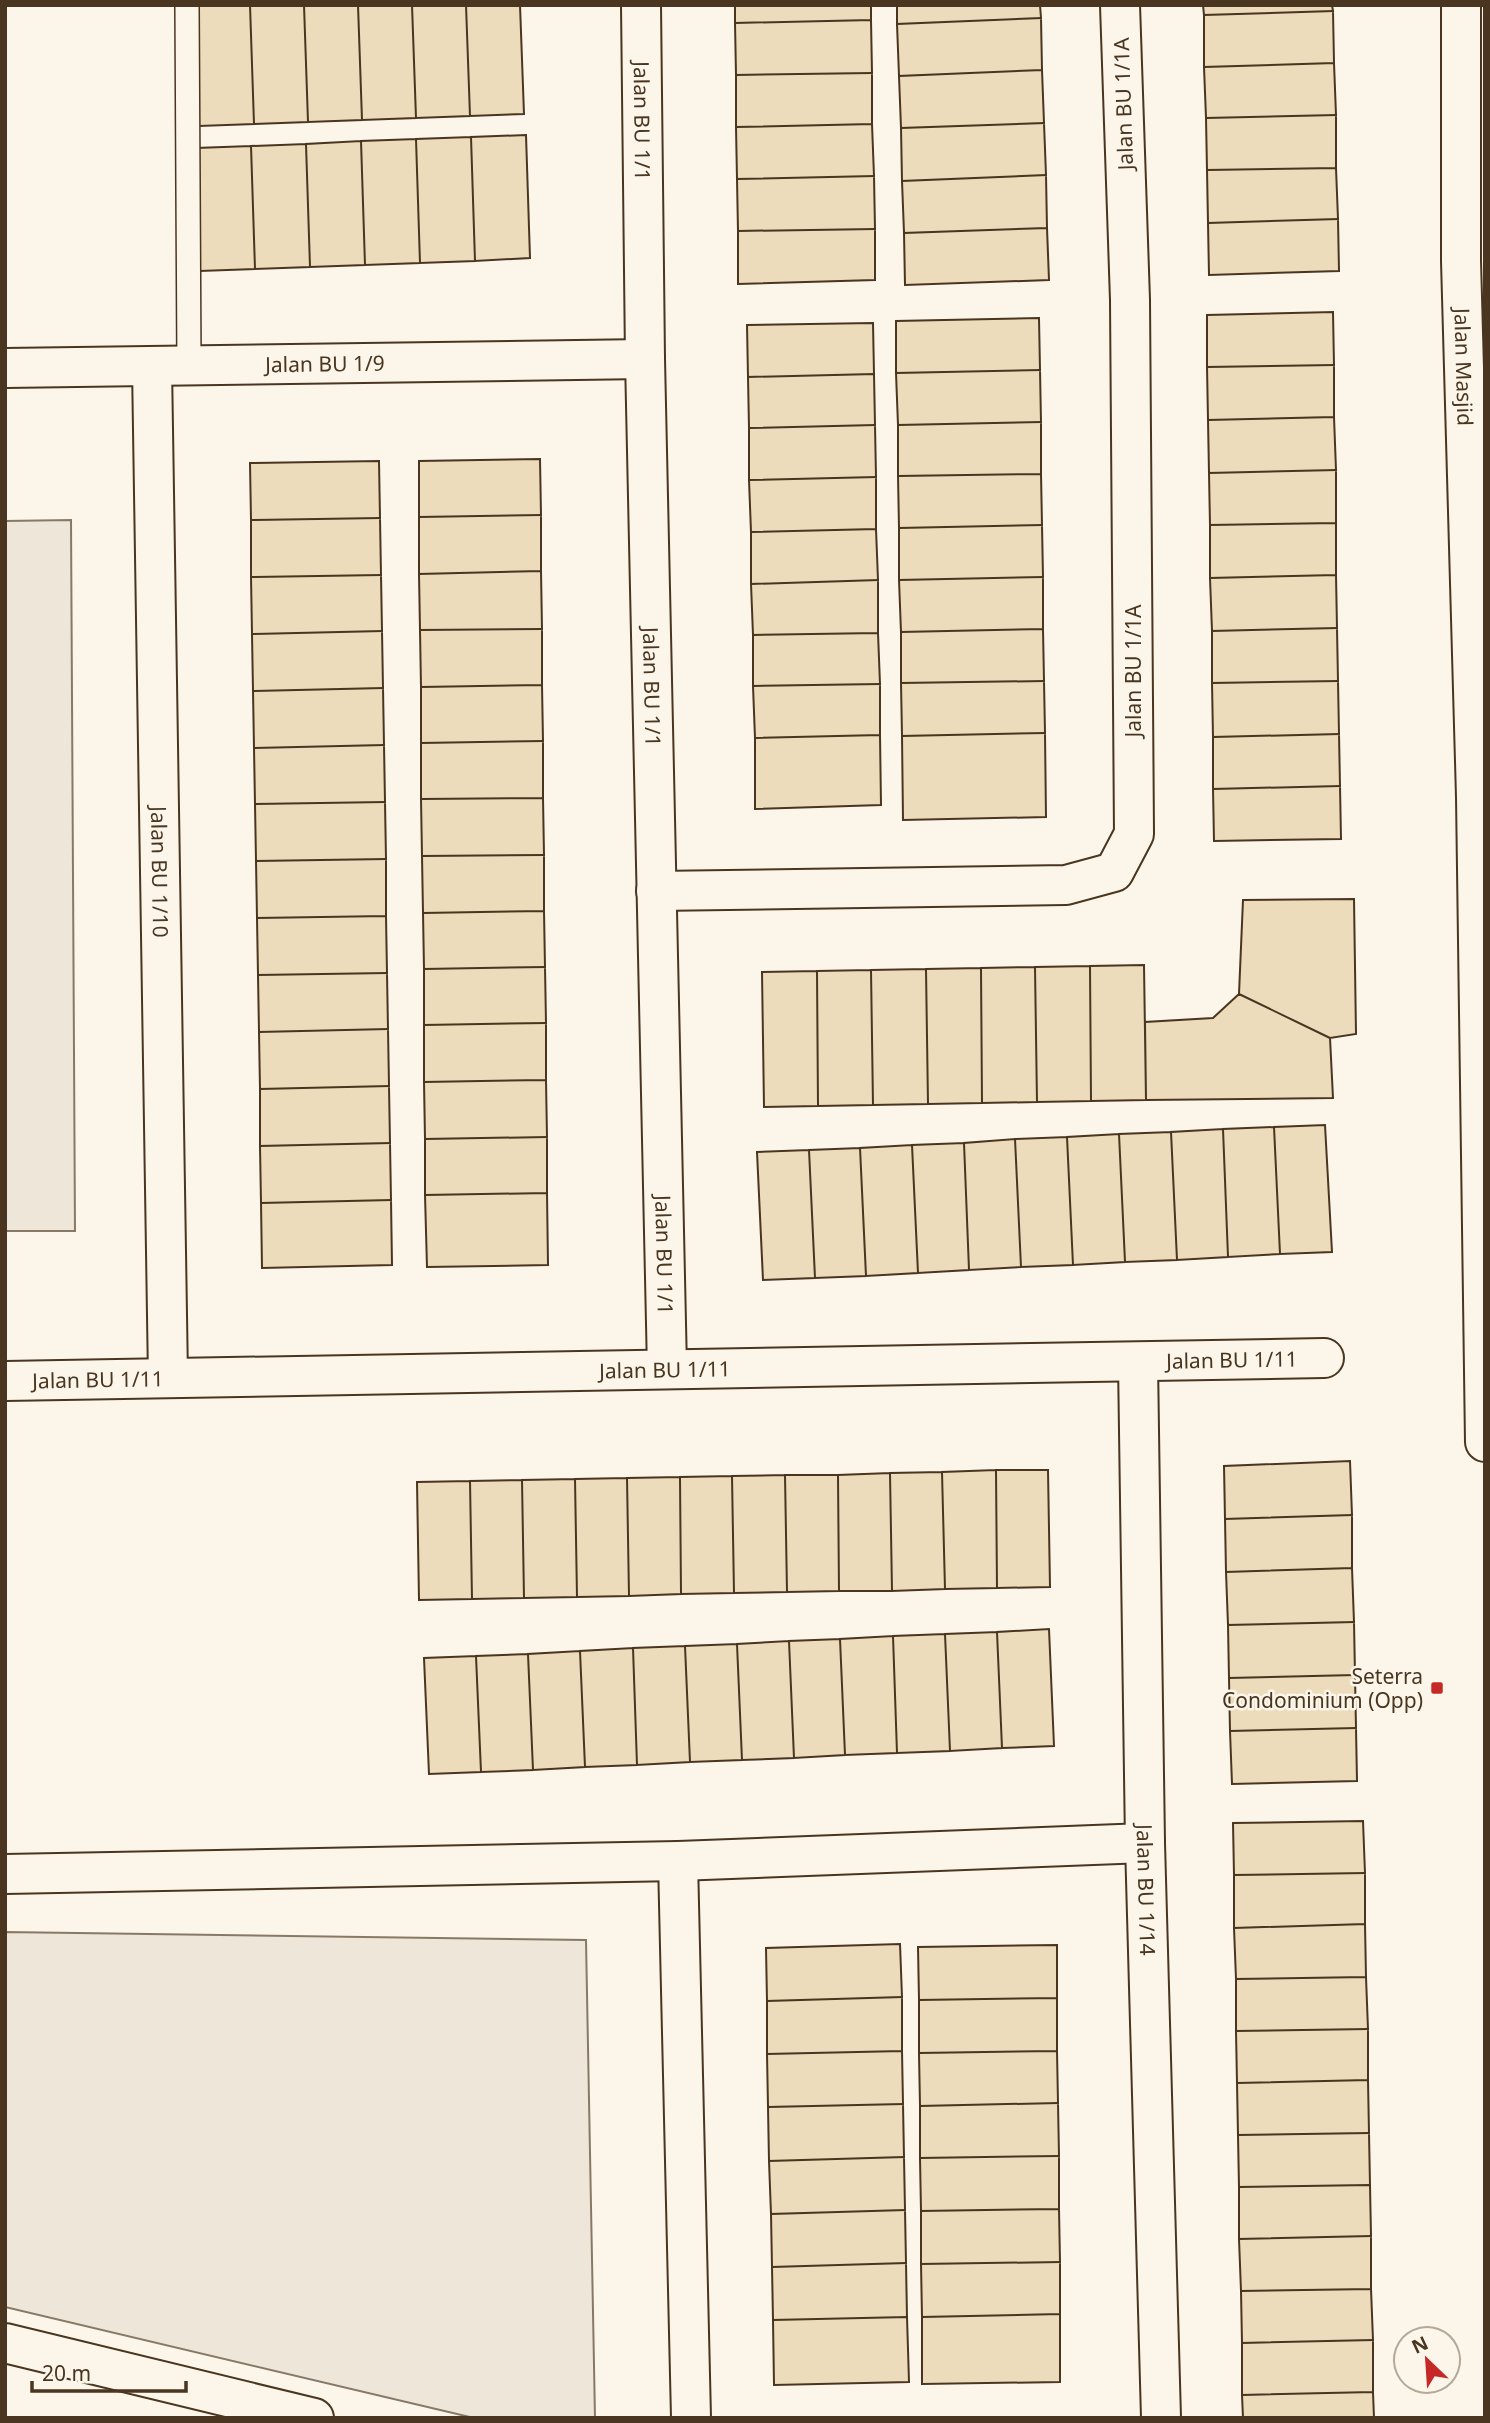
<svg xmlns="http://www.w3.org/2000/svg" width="1490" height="2423" viewBox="0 0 1490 2423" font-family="'Noto Sans',sans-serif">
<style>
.green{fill:#ede6d9;stroke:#887966;stroke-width:2}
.building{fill:#ecdcbc;stroke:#4a3520;stroke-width:2}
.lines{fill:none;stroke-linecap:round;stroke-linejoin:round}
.lane-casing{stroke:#4a3520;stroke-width:26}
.street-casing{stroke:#4a3520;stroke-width:42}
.secondary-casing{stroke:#4a3520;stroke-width:42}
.lane{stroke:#fbf6e9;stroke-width:23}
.street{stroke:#fbf6e9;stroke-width:38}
.secondary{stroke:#fbf6e9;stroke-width:38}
.poi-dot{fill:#c62828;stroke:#fbf6e9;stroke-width:2.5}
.labels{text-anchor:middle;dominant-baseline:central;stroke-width:5;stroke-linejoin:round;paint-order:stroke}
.street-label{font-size:21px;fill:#4a3520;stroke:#fbf6e9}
.poi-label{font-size:21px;fill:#4a3520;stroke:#fbf6e9;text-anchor:end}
</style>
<rect width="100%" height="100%" fill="#fbf6e9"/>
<path class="green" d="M 71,520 L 75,1231 L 5,1231 L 5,521 Z
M 5,1932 L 586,1940 L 595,2418 L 474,2418 L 5,2307 Z"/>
<path class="building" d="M 196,5 L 250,5 L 254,124 L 199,126 Z
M 250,5 L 304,5 L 308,122 L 254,124 Z
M 304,5 L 358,5 L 362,120 L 308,122 Z
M 358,5 L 412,5 L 416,118 L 362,120 Z
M 412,5 L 466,5 L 470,116 L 416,118 Z
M 466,5 L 520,5 L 524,114 L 470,116 Z
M 735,5 L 871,5 L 871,20 L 735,23 Z
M 897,5 L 1040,5 L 1041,18 L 897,24 Z
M 1203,5 L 1332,5 L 1333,11 L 1204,15 Z
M 1333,11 L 1334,63 L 1204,67 L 1204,15 Z
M 1041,18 L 1042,70 L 899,76 L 897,24 Z
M 871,20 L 872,73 L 736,75 L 735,23 Z
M 1334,63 L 1336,115 L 1206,118 L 1204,67 Z
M 1042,70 L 1044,123 L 901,128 L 899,76 Z
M 872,73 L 872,124 L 736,127 L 736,75 Z
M 1336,115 L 1336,168 L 1207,170 L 1206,118 Z
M 1044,123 L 1046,175 L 902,181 L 901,128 Z
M 872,124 L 874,176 L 737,179 L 736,127 Z
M 526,135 L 530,258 L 475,261 L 471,137 Z
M 471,137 L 475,261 L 420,263 L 416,139 Z
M 416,139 L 420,263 L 365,265 L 361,141 Z
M 361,141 L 365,265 L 310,267 L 306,144 Z
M 306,144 L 310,267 L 255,269 L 251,146 Z
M 251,146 L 255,269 L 200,271 L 196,148 Z
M 1336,168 L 1338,219 L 1208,223 L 1207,170 Z
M 1046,175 L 1047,228 L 904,233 L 902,181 Z
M 874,176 L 875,229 L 738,231 L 737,179 Z
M 1338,219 L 1339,271 L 1209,275 L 1208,223 Z
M 1047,228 L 1049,280 L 905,285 L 904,233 Z
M 875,229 L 875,280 L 738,284 L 738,231 Z
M 1333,312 L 1334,365 L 1207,367 L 1207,315 Z
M 1039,318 L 1040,370 L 896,373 L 896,321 Z
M 873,323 L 874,374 L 748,377 L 747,325 Z
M 1334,365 L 1334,417 L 1208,420 L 1207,367 Z
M 1040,370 L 1041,422 L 898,425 L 896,373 Z
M 874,374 L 875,425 L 749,428 L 748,377 Z
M 1334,417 L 1336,470 L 1209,473 L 1208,420 Z
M 1041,422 L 1041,474 L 898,476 L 898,425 Z
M 875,425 L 876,477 L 749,480 L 749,428 Z
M 540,459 L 541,515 L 419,517 L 419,461 Z
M 379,461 L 380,518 L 251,520 L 250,463 Z
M 1336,470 L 1336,523 L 1210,525 L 1209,473 Z
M 1041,474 L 1042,525 L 899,528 L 898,476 Z
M 876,477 L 876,529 L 751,532 L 749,480 Z
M 541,515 L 541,571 L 419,574 L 419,517 Z
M 380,518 L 381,575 L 251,577 L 251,520 Z
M 1336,523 L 1336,575 L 1210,578 L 1210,525 Z
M 1042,525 L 1043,577 L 899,580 L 899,528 Z
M 876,529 L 878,580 L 751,584 L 751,532 Z
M 541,571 L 542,629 L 420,630 L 419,574 Z
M 381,575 L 382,631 L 252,634 L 251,577 Z
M 1336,575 L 1337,628 L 1212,631 L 1210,578 Z
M 1043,577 L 1043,629 L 901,632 L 899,580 Z
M 878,580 L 878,633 L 753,635 L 751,584 Z
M 1337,628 L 1338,681 L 1212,683 L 1212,631 Z
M 542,629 L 542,685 L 421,687 L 420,630 Z
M 1043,629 L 1044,681 L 901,683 L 901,632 Z
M 382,631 L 383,688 L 253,691 L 252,634 Z
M 878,633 L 880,684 L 753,686 L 753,635 Z
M 1044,681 L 1045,733 L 902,736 L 901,683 Z
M 1338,681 L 1339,734 L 1213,737 L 1212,683 Z
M 880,684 L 880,735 L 755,738 L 753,686 Z
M 542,685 L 543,741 L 421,743 L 421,687 Z
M 383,688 L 384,745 L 254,748 L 253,691 Z
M 1045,733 L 1046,817 L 903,820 L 902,736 Z
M 1339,734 L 1340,786 L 1213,789 L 1213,737 Z
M 880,735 L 881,805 L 755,809 L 755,738 Z
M 543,741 L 543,798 L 421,799 L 421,743 Z
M 384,745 L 385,802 L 255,804 L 254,748 Z
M 1340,786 L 1341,839 L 1214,841 L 1213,789 Z
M 543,798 L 544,855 L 422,856 L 421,799 Z
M 385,802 L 386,859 L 256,861 L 255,804 Z
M 544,855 L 544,911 L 423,913 L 422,856 Z
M 386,859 L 386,916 L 257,918 L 256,861 Z
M 1354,899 L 1356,1034 L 1330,1038 L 1239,994 L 1243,900 Z
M 544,911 L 545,967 L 424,969 L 423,913 Z
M 386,916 L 387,973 L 258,975 L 257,918 Z
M 1144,965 L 1146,1100 L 1091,1101 L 1090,966 Z
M 1090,966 L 1091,1101 L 1037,1102 L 1035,967 Z
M 545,967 L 546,1023 L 424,1025 L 424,969 Z
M 1035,967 L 1037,1102 L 982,1103 L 981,968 Z
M 981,968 L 982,1103 L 928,1104 L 926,969 Z
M 926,969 L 928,1104 L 873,1105 L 871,970 Z
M 871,970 L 873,1105 L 818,1106 L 817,971 Z
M 817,971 L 818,1106 L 764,1107 L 762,972 Z
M 387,973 L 388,1029 L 259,1032 L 258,975 Z
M 1239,994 L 1330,1038 L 1333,1098 L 1146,1100 L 1145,1022 L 1213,1018 Z
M 546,1023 L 546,1080 L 424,1082 L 424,1025 Z
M 388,1029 L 389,1086 L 260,1089 L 259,1032 Z
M 546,1080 L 547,1137 L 425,1139 L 424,1082 Z
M 389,1086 L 390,1143 L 260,1146 L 260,1089 Z
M 1325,1125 L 1332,1252 L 1280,1254 L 1274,1127 Z
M 1274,1127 L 1280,1254 L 1228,1257 L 1223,1129 Z
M 1223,1129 L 1228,1257 L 1177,1260 L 1171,1132 Z
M 1171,1132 L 1177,1260 L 1125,1262 L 1119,1134 Z
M 1119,1134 L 1125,1262 L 1073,1265 L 1067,1137 Z
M 547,1137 L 547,1193 L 425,1195 L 425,1139 Z
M 1067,1137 L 1073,1265 L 1021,1267 L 1015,1139 Z
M 1015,1139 L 1021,1267 L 969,1270 L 964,1143 Z
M 390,1143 L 391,1200 L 261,1203 L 260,1146 Z
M 964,1143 L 969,1270 L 918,1273 L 912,1145 Z
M 912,1145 L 918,1273 L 866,1276 L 860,1148 Z
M 860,1148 L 866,1276 L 815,1278 L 809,1150 Z
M 809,1150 L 815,1278 L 763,1280 L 757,1152 Z
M 547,1193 L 548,1265 L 427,1267 L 425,1195 Z
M 391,1200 L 392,1265 L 262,1268 L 261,1203 Z
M 1350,1461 L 1352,1515 L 1225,1519 L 1224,1466 Z
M 996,1470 L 997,1588 L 945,1589 L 942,1472 Z
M 996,1470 L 1048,1470 L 1050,1587 L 997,1588 Z
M 942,1472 L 945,1589 L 892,1591 L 890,1473 Z
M 890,1473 L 892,1591 L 839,1591 L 838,1475 Z
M 785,1475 L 787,1592 L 734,1593 L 732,1476 Z
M 785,1475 L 838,1475 L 839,1591 L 787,1592 Z
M 732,1476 L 734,1593 L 681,1594 L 680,1477 Z
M 680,1477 L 681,1594 L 629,1596 L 627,1478 Z
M 627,1478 L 629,1596 L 577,1597 L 575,1479 Z
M 575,1479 L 577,1597 L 524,1598 L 522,1480 Z
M 522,1480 L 524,1598 L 472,1599 L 470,1481 Z
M 470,1481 L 472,1599 L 419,1600 L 417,1482 Z
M 1352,1515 L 1352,1568 L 1226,1572 L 1225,1519 Z
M 1352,1568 L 1354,1622 L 1228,1625 L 1226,1572 Z
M 1354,1622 L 1355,1675 L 1229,1678 L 1228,1625 Z
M 1049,1629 L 1054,1746 L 1002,1748 L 997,1632 Z
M 997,1632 L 1002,1748 L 950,1751 L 945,1634 Z
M 945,1634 L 950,1751 L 897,1753 L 893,1636 Z
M 893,1636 L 897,1753 L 845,1755 L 840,1639 Z
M 840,1639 L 845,1755 L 794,1758 L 789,1641 Z
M 789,1641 L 794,1758 L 742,1760 L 737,1644 Z
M 737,1644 L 742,1760 L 690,1762 L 685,1646 Z
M 685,1646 L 690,1762 L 637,1765 L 633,1648 Z
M 633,1648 L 637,1765 L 585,1767 L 580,1651 Z
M 580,1651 L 585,1767 L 533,1770 L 528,1654 Z
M 528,1654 L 533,1770 L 481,1772 L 476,1656 Z
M 476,1656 L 481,1772 L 429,1774 L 424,1658 Z
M 1355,1675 L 1356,1728 L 1230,1731 L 1229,1678 Z
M 1356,1728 L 1357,1781 L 1232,1784 L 1230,1731 Z
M 1363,1821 L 1365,1873 L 1234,1875 L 1233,1823 Z
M 1365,1873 L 1365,1924 L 1234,1928 L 1234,1875 Z
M 1365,1924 L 1366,1977 L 1236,1979 L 1234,1928 Z
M 900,1944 L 902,1997 L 767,2001 L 766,1948 Z
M 1057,1945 L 1057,1998 L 919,2000 L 918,1947 Z
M 1366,1977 L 1368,2029 L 1236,2031 L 1236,1979 Z
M 902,1997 L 902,2051 L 767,2054 L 767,2001 Z
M 1057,1998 L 1057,2051 L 919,2053 L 919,2000 Z
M 1368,2029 L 1368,2080 L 1237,2083 L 1236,2031 Z
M 902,2051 L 903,2104 L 768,2107 L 767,2054 Z
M 1057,2051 L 1058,2103 L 920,2106 L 919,2053 Z
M 1368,2080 L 1369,2133 L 1238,2135 L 1237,2083 Z
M 1058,2103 L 1059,2156 L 920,2158 L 920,2106 Z
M 903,2104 L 904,2157 L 769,2161 L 768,2107 Z
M 1369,2133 L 1370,2185 L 1239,2187 L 1238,2135 Z
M 1059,2156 L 1059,2209 L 921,2211 L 920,2158 Z
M 904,2157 L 905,2210 L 771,2214 L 769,2161 Z
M 1370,2185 L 1371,2236 L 1239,2239 L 1239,2187 Z
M 1059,2209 L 1060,2262 L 921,2264 L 921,2211 Z
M 905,2210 L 906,2263 L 772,2267 L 771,2214 Z
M 1371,2236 L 1371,2289 L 1241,2291 L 1239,2239 Z
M 1060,2262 L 1060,2314 L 922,2317 L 921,2264 Z
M 906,2263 L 907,2317 L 773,2320 L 772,2267 Z
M 1371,2289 L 1373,2340 L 1242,2343 L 1241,2291 Z
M 1060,2314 L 1060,2382 L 922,2384 L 922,2317 Z
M 907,2317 L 909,2382 L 774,2385 L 773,2320 Z
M 1373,2340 L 1373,2392 L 1242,2395 L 1242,2343 Z
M 1373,2392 L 1374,2418 L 1243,2418 L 1242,2395 Z"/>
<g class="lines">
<defs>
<path id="lane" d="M 187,5 L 189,366"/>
<g id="street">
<path id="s1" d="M 641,5 L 645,359 L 667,1369"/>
<path id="s2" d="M 152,366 L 168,1378"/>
<path id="s3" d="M 5,368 L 645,359"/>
<path d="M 656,891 L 1066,885 L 1114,872 L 1134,834 L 1130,300 L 1120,5"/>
<path id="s4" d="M 1138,1362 L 1145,1843 L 1161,2418"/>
<path id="s5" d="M 5,1381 L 1324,1358"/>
<path d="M 678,1861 L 691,2418"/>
<path d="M 5,1874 L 678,1861 L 1145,1843"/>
<path d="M 5,2343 L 314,2418"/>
</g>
<g id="secondary">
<path id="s6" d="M 1461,5 L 1461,261 L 1476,797 L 1485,1442"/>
</g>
</defs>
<use href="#lane" class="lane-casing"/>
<use href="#street" class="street-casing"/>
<use href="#secondary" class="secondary-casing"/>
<use href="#lane" class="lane"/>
<use href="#street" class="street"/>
<use href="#secondary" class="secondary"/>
</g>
<rect class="poi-dot" x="1430" y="1681" width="14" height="14" rx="3.5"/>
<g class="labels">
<g class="street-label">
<text transform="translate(1123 104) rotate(-92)">Jalan BU 1/1A</text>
<text stroke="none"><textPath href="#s1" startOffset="116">Jalan BU 1/1</textPath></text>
<text stroke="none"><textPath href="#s3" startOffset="320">Jalan BU 1/9</textPath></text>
<text stroke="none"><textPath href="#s6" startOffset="362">Jalan Masjid</textPath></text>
<text transform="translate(1133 671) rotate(-90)">Jalan BU 1/1A</text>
<text stroke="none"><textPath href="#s1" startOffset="682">Jalan BU 1/1</textPath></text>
<text stroke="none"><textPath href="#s2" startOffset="506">Jalan BU 1/10</textPath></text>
<text stroke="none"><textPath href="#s1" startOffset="1250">Jalan BU 1/1</textPath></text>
<text stroke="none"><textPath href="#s5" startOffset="1227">Jalan BU 1/11</textPath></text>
<text stroke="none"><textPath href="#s5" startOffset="660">Jalan BU 1/11</textPath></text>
<text stroke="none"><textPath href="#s5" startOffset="93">Jalan BU 1/11</textPath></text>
<text stroke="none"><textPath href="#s4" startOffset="528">Jalan BU 1/14</textPath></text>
</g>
<g class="poi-label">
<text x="1423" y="1676">Seterra<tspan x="1423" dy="24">Condominium (Opp)</tspan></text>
</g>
</g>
<rect width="1490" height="2423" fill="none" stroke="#4a3520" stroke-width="14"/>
<g transform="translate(1427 2360) rotate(335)"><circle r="33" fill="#fbf6e9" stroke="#b4a999" stroke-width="2"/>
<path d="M0-5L12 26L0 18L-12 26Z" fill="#c62828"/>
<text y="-10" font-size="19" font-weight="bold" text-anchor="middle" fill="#4a3520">N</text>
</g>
<path d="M32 2381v10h154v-10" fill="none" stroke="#4a3520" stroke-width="3.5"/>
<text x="42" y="2381" font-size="21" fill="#4a3520" stroke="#fbf6e9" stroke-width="5" paint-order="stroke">20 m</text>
</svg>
